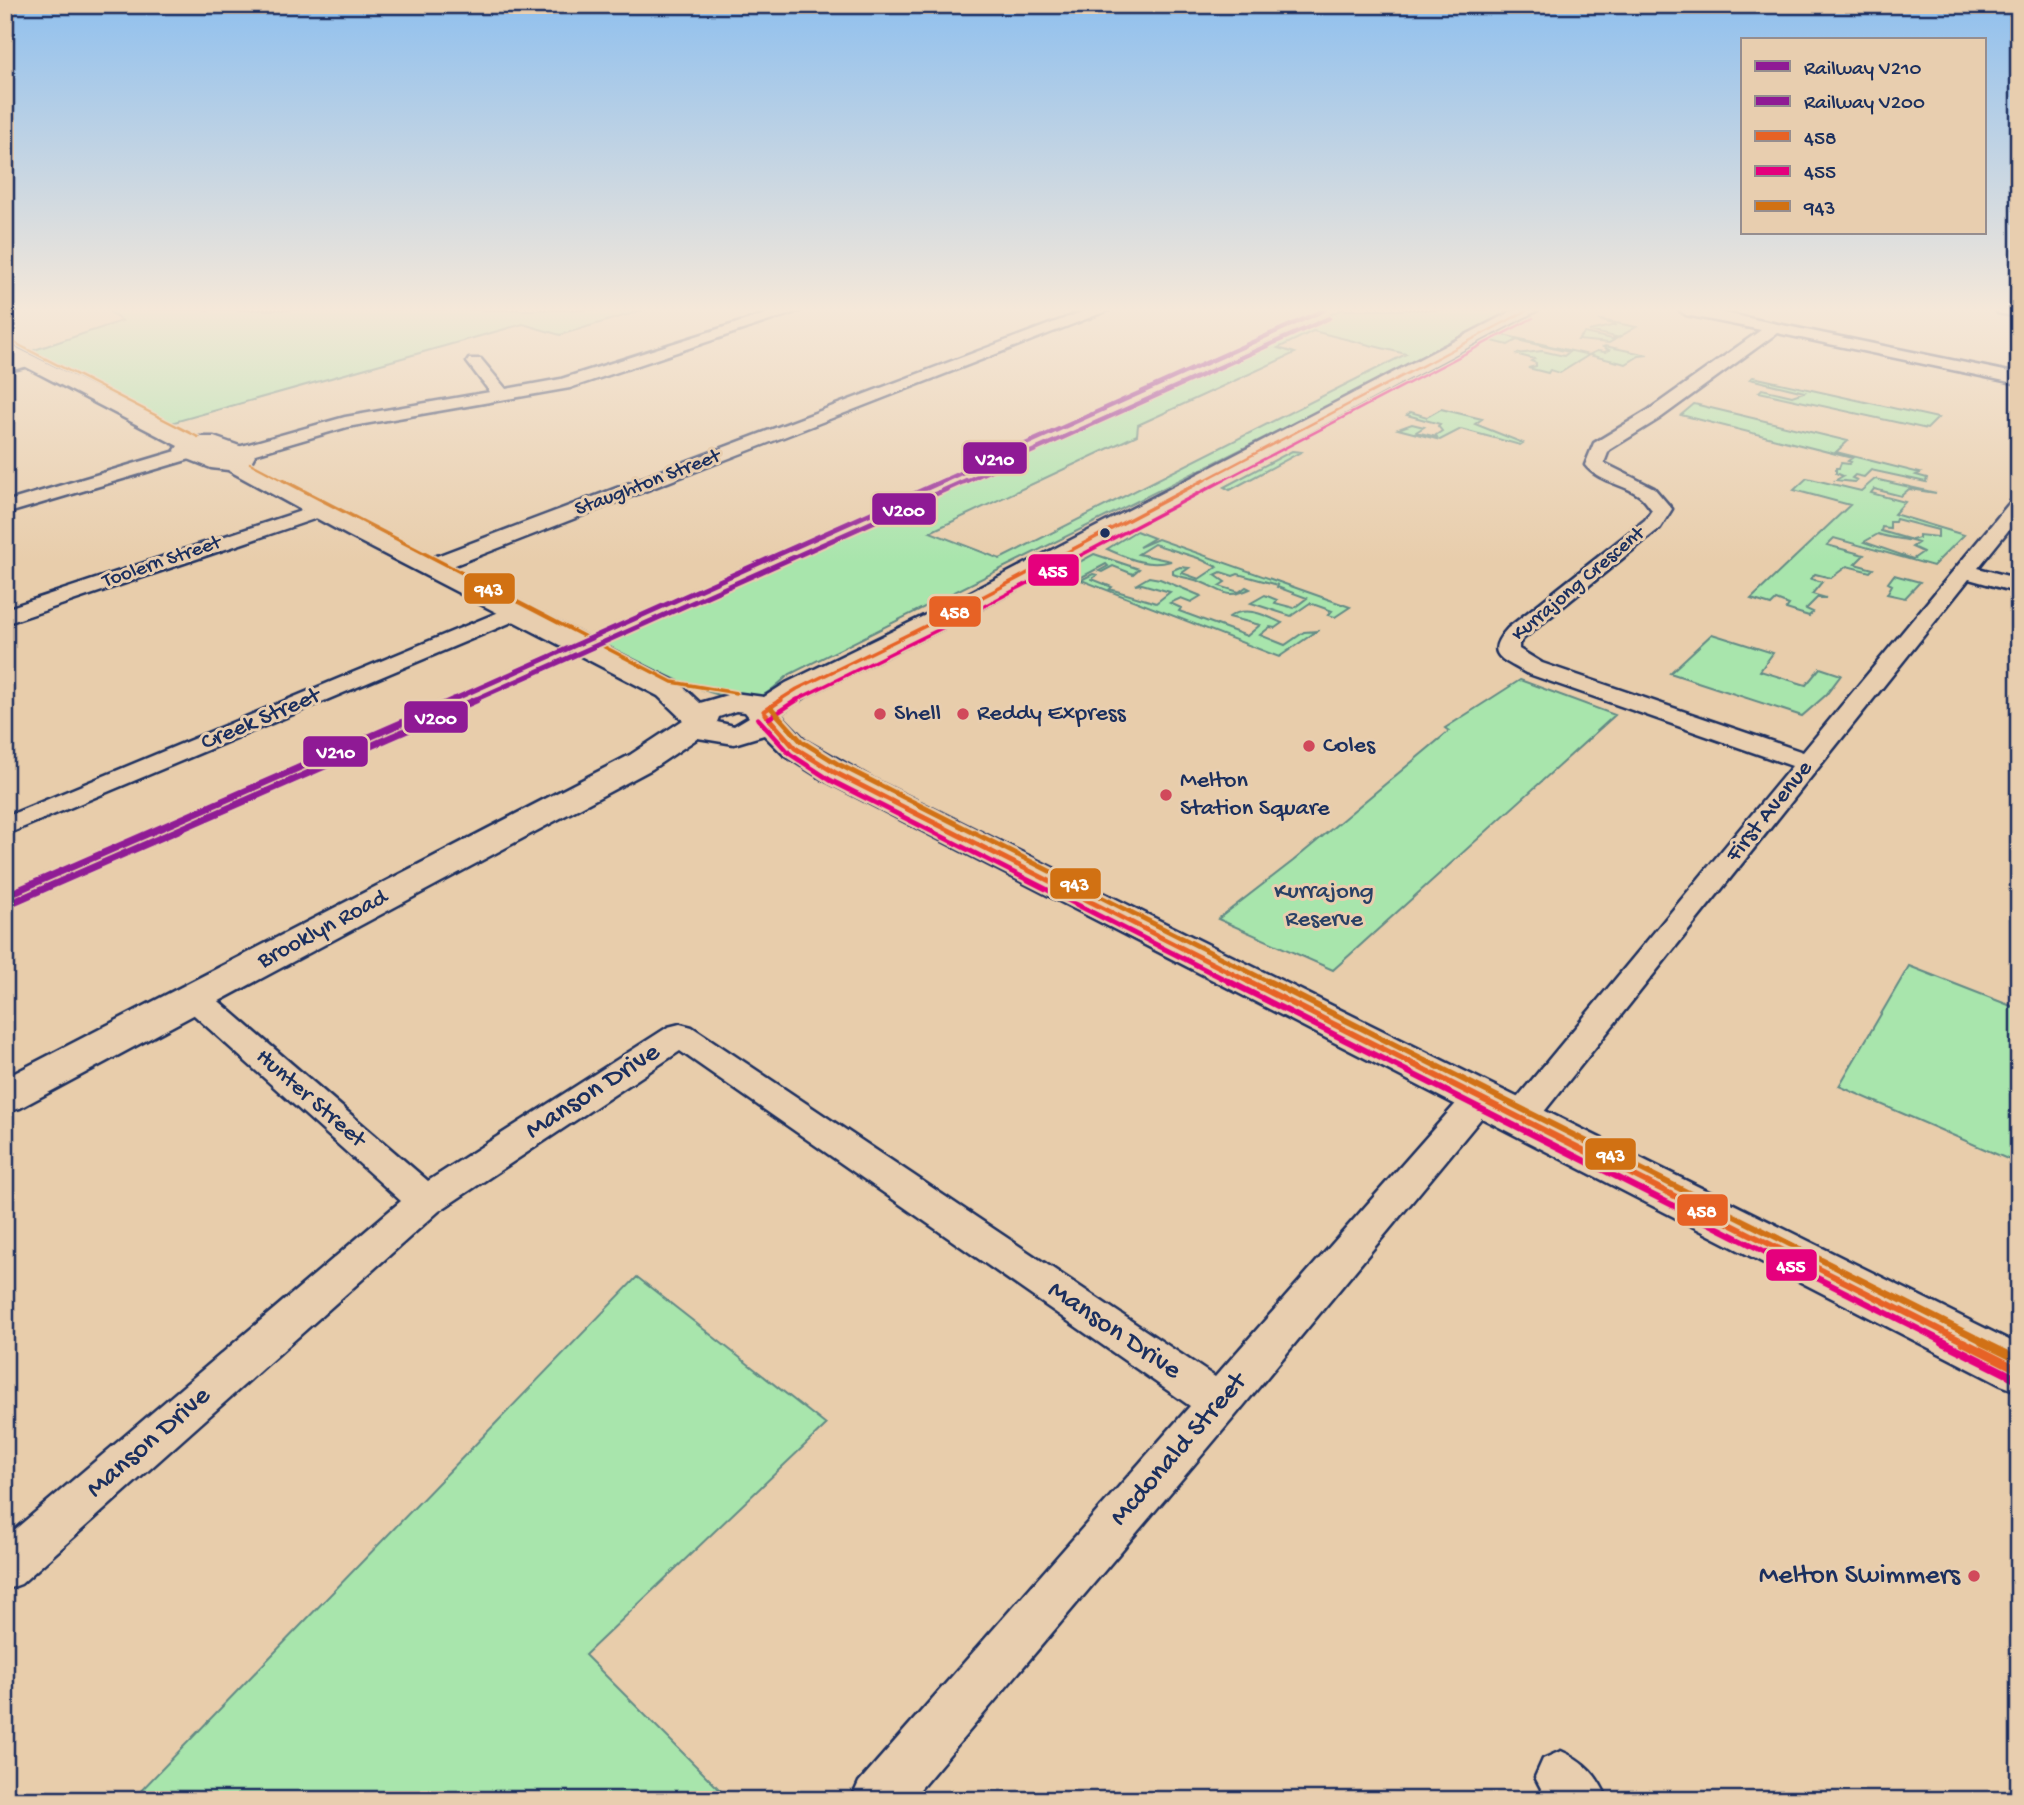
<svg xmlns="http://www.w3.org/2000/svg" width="2024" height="1805" viewBox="0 0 2024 1805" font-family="'Gochi Hand',sans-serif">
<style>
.green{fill:#a8e5ac;stroke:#628a85;stroke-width:2;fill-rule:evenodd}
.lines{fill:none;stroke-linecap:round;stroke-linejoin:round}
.minor-casing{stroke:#1b2f5e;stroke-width:5}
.tertiary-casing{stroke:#1b2f5e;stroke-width:5}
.minor{fill:#e8ceaf;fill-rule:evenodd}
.tertiary{fill:#e8ceaf;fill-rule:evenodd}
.bus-1-far4-casing{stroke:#e8ceaf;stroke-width:5}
.bus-1-far3-casing{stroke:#e8ceaf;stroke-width:7}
.bus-1-far2-casing{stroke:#e8ceaf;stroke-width:10}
.bus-1-far1-casing{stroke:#e8ceaf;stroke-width:11}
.bus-1-casing{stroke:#e8ceaf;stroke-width:13}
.bus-2-far4-casing{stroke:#e8ceaf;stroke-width:5}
.bus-2-far3-casing{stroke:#e8ceaf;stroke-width:7}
.bus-2-far2-casing{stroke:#e8ceaf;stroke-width:10}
.bus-2-far1-casing{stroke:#e8ceaf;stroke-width:11}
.bus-2-casing{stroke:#e8ceaf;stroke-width:13}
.bus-3-far4-casing{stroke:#e8ceaf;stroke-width:5}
.bus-3-far3-casing{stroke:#e8ceaf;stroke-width:7}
.bus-3-far2-casing{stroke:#e8ceaf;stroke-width:10}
.bus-3-far1-casing{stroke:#e8ceaf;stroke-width:11}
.bus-3-casing{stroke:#e8ceaf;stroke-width:13}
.bus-1-far4{stroke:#e76225;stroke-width:2.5}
.bus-1-far3{stroke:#e76225;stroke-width:3.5}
.bus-1-far2{stroke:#e76225;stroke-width:5}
.bus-1-far1{stroke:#e76225;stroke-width:6}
.bus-1{stroke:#e76225;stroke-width:8}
.bus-2-far4{stroke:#e5007d;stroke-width:2.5}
.bus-2-far3{stroke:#e5007d;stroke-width:3.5}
.bus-2-far2{stroke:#e5007d;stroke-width:5}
.bus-2-far1{stroke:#e5007d;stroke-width:6}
.bus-2{stroke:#e5007d;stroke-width:8}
.bus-3-far4{stroke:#d17113;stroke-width:2.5}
.bus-3-far3{stroke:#d17113;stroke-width:3.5}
.bus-3-far2{stroke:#d17113;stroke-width:5}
.bus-3-far1{stroke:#d17113;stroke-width:6}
.bus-3{stroke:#d17113;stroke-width:8}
.rail-1-far2-casing{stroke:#e8ceaf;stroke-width:7}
.rail-1-far1-casing{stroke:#e8ceaf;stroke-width:9}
.rail-1-casing{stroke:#e8ceaf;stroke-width:12}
.rail-2-far2-casing{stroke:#e8ceaf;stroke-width:7}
.rail-2-far1-casing{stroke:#e8ceaf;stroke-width:9}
.rail-2-casing{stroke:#e8ceaf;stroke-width:12}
.rail-1-far2{stroke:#8f1a95;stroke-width:4.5}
.rail-1-far1{stroke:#8f1a95;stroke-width:5}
.rail-1{stroke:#8f1a95;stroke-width:7}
.rail-2-far2{stroke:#8f1a95;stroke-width:4.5}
.rail-2-far1{stroke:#8f1a95;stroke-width:5}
.rail-2{stroke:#8f1a95;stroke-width:7}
.bus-dot{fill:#1b2f5e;stroke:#e8ceaf;stroke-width:2.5}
.poi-dot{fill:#d1495b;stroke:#e8ceaf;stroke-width:2.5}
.labels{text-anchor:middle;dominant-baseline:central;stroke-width:6;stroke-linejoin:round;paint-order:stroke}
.far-street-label{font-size:21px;fill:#1b2f5e;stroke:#e8ceaf}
.poi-label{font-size:24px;fill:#1b2f5e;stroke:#e8ceaf;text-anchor:start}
.street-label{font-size:24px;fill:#1b2f5e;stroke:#e8ceaf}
.park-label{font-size:24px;fill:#294166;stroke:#e8ceaf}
.near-street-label{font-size:28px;fill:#1b2f5e;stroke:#e8ceaf}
.near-poi-label{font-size:28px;fill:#1b2f5e;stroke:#e8ceaf;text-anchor:end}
.line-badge{stroke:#e8ceaf;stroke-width:2.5}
.badge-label{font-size:19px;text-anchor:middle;font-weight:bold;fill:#fff}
</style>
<rect width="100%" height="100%" fill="#e8cdab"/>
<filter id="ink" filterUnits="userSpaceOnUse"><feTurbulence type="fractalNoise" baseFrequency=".0143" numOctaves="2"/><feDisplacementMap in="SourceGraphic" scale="14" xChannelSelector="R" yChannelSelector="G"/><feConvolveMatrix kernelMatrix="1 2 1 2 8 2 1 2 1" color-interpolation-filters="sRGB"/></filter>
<g filter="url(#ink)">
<path class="green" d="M 107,310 L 643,310 L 560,335 L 523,324 L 153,428 L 7,359 L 122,321 Z
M 1340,310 L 1511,310 L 1314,413 L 790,674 C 781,681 769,694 759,697 C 724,709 635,660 601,645 ZM 1313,331 L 1406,354 L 1000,559 L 930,532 L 1137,435 L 1138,425 L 1295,353 L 1278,348 Z
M 1599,320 L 1601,320 L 1636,327 L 1609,343 L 1578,340 L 1584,333 L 1612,339 L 1616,337 L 1589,331 L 1616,325 Z
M 1503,335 L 1589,355 L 1597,351 L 1605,352 L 1609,350 L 1603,347 L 1605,346 L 1648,355 L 1639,356 L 1626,364 L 1589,355 L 1560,373 L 1550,370 L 1548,373 L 1528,368 L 1536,366 L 1536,363 L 1531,361 L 1534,359 L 1515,354 L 1542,351 L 1564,356 L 1569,352 L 1517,340 L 1508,345 L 1492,341 Z
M 1753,377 L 1938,418 L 1927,429 L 1759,392 L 1762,389 L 1792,396 L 1804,392 L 1750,379 Z
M 1694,404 L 1848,441 L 1836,452 L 1920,473 L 1916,475 L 1927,478 L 1926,482 L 1871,470 L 1864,477 L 1855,475 L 1852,478 L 1857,480 L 1854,482 L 1836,480 L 1843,476 L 1836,473 L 1836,468 L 1839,468 L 1841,463 L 1849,464 L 1851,462 L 1848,461 L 1852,458 L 1681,415 Z
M 1441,409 L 1482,419 L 1475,424 L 1523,443 L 1520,445 L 1461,429 L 1440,440 L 1398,429 L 1412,424 L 1424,427 L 1416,432 L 1437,437 L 1436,435 L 1442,431 L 1438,426 L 1440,424 L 1407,415 L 1411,412 L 1427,417 Z
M 1292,451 L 1301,452 L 1230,490 L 1224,487 Z
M 1807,478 L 1861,491 L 1875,479 L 1936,493 L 1909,489 L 1901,496 L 1874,489 L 1871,493 L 1905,502 L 1894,514 L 1964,535 L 1933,566 L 1834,538 L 1827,545 L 1864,555 L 1855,564 L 1873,569 L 1870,572 L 1847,566 L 1831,578 L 1815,574 L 1811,579 L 1822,582 L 1812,594 L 1826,598 L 1817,598 L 1806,609 L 1813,612 L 1809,616 L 1786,609 L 1789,605 L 1776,600 L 1771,605 L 1751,599 L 1850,505 L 1794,490 ZM 1896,519 L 1938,530 L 1938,537 L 1919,535 L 1919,538 L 1912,540 L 1881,531 L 1882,527 L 1890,528 L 1890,522 L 1895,522 ZM 1878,534 C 1892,539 1904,538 1918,543 L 1912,547 L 1923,552 L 1913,559 L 1864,542 Z
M 1136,531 L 1154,538 L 1139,547 L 1158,539 L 1350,607 L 1335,617 L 1328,615 L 1332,611 L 1310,603 L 1291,616 L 1251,603 L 1265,595 L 1277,600 L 1275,603 L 1294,608 L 1307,598 L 1277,587 L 1278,585 L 1238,574 L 1233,576 L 1221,572 L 1215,575 L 1225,582 L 1219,586 L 1239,592 L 1246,587 L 1250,589 C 1225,600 1224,591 1201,582 C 1192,578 1182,578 1173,574 L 1173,570 L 1180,567 L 1189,568 L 1182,573 L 1199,579 L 1217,567 L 1198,558 L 1154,544 L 1138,554 L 1171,561 C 1148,568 1128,558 1107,549 Z
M 1094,554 L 1139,569 L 1133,574 L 1113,566 L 1102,572 L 1099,571 L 1108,566 L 1106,564 L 1078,579 L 1061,572 Z
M 1093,574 L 1097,575 L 1092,579 L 1112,587 L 1110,589 L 1156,603 L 1170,592 L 1142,584 L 1135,585 L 1149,577 L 1160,579 L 1201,596 L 1191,602 L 1181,598 L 1170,603 L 1181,608 L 1179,611 L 1247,636 L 1260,625 L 1229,617 C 1246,605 1265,615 1282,623 L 1275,628 L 1270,627 L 1260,635 L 1285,645 L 1304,632 L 1317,631 L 1279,657 L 1081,580 Z
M 1894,575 L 1920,582 L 1905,598 L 1887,594 L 1892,585 L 1888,583 Z
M 1712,634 L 1773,653 L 1760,671 L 1806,685 L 1820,668 L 1841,675 L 1826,695 L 1802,716 L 1670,673 Z
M 1520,680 L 1615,715 L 1333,970 L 1218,919 L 1293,861 L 1449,731 L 1445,728 Z
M 1909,966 L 2019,1009 L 2019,1164 L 1839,1086 Z
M 637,1277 L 826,1425 L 585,1655 L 730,1800 L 132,1800 Z"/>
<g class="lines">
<defs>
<path id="minor" d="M 778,310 L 802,310 L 570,388 L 347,427 L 238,459 L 229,453 L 231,449 L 345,417 L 490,392 L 467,362 L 469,359 L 481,359 L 506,389 L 561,379 Z
M 1087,310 L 1109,310 L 437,572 L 421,572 L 418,567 L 421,562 Z
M 1679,310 L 1710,310 L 2019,374 L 2019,384 L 1777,333 L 1659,419 L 1609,450 L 1604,463 L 1654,488 L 1672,509 L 1660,528 L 1524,638 L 1519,644 L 1519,649 L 1542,663 L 1803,752 L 2012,500 L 2019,498 L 2019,517 L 1978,568 L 2019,579 L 2019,593 L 1969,579 L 1531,1128 L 1519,1132 L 1507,1128 L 1501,1119 L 1507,1110 L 1792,766 L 1526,673 C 1502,659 1483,655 1508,628 L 1645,520 L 1652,510 C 1648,505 1644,499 1640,496 C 1623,483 1599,483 1585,465 L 1594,443 L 1647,411 L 1761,330 L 1686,315 Z
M 1996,310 L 2019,310 L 2019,317 L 1998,313 Z
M 30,356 L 36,358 L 38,361 L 36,364 L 5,372 L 5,362 Z
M 190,447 L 197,449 L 199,453 L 197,457 L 5,514 L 5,502 Z
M 319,505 L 326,507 L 329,511 L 326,515 L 5,624 L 5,609 Z
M 516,605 L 524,607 L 527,612 L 524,617 L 5,835 L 5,817 Z
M 195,987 L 206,990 L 428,1181 L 668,1027 L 680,1024 L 692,1027 L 1215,1377 L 1468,1090 L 1480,1087 L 1492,1090 L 1497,1099 L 1235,1416 L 911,1800 L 851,1800 L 859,1782 L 1190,1406 L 680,1051 L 439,1211 L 21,1584 L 5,1590 L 5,1538 L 401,1201 L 184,1006 L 179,998 L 184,990 Z
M 1561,1751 C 1585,1761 1598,1776 1608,1800 L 1547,1800 L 1535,1777 L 1543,1759 Z"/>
<path id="tertiary" d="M 1514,310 L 1538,310 L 960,620 L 808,695 L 780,714 L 806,741 L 873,779 L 2019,1345 L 2019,1392 L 2001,1385 L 822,779 L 784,755 L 764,735 L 734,744 L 698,738 L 652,769 L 20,1108 L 5,1112 L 5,1078 L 630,755 L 683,720 L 658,696 L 347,535 L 228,470 L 211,468 L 178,455 L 175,450 L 178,446 L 5,356 L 5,342 L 196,437 L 214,437 L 251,450 L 255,455 L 250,464 L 365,525 L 680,684 L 700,703 L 734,693 L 764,697 L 786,683 L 940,608 ZM 736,711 L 745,712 L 749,717 L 734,726 L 717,722 L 719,717 Z"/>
</defs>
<use href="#minor" class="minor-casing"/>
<use href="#tertiary" class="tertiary-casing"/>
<use href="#minor" class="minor"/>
<use href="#tertiary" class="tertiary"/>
<defs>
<path id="bus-1-far4" d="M 1201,482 L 1528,310"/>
<path id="bus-1-far3" d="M 778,701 L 797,689 L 950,614 L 1204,480"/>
<path id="bus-1-far2" d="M 764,711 L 781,700
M 765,714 L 795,748 L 834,772 L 1251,983"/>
<path id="bus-1-far1" d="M 1248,981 L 1966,1343"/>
<path id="bus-1" d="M 1963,1342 L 2019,1370"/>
<path id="bus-2-far4" d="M 1220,482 L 1533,318"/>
<path id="bus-2-far3" d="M 794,701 L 954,622 L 1224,480"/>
<path id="bus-2-far2" d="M 769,718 L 797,700
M 758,719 L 790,754 L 830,780 L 1232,983"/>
<path id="bus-2-far1" d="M 1228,981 L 1946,1343"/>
<path id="bus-2" d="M 1943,1342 L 2015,1378"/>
<path id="bus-3-far4" d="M 9,340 L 198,437
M 250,463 L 286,482"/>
<path id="bus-3-far3" d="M 283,480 L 672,682 L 736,693"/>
<path id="bus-3-far2" d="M 772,709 L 801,741 L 838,764 L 1271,983"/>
<path id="bus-3-far1" d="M 1268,981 L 1986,1343"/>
<path id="bus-3" d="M 1982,1342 L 2019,1360"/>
</defs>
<use href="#bus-1-far4" class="bus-1-far4-casing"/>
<use href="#bus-1-far3" class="bus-1-far3-casing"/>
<use href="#bus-1-far2" class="bus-1-far2-casing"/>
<use href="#bus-1-far1" class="bus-1-far1-casing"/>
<use href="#bus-1" class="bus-1-casing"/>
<use href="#bus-2-far4" class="bus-2-far4-casing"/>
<use href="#bus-2-far3" class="bus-2-far3-casing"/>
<use href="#bus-2-far2" class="bus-2-far2-casing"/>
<use href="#bus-2-far1" class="bus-2-far1-casing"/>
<use href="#bus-2" class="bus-2-casing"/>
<use href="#bus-3-far4" class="bus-3-far4-casing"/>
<use href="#bus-3-far3" class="bus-3-far3-casing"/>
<use href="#bus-3-far2" class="bus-3-far2-casing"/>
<use href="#bus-3-far1" class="bus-3-far1-casing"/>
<use href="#bus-3" class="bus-3-casing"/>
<use href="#bus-1-far4" class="bus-1-far4"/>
<use href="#bus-1-far3" class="bus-1-far3"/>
<use href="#bus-1-far2" class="bus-1-far2"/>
<use href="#bus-1-far1" class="bus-1-far1"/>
<use href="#bus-1" class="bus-1"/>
<use href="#bus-2-far4" class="bus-2-far4"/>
<use href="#bus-2-far3" class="bus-2-far3"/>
<use href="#bus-2-far2" class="bus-2-far2"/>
<use href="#bus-2-far1" class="bus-2-far1"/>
<use href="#bus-2" class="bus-2"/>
<use href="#bus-3-far4" class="bus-3-far4"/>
<use href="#bus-3-far3" class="bus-3-far3"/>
<use href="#bus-3-far2" class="bus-3-far2"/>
<use href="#bus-3-far1" class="bus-3-far1"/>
<use href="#bus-3" class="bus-3"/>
<defs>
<path id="rail-1-far2" d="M 941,482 L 1324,310"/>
<path id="rail-1-far1" d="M 450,701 L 945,480"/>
<path id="rail-1" d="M 5,896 L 454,700"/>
<path id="rail-2-far2" d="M 964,482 L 1329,318"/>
<path id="rail-2-far1" d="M 472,701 L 967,480"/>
<path id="rail-2" d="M 9,904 L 476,700"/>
</defs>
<use href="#rail-1-far2" class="rail-1-far2-casing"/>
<use href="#rail-1-far1" class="rail-1-far1-casing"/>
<use href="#rail-1" class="rail-1-casing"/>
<use href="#rail-2-far2" class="rail-2-far2-casing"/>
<use href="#rail-2-far1" class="rail-2-far1-casing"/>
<use href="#rail-2" class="rail-2-casing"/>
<use href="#rail-1-far2" class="rail-1-far2"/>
<use href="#rail-1-far1" class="rail-1-far1"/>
<use href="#rail-1" class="rail-1"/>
<use href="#rail-2-far2" class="rail-2-far2"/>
<use href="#rail-2-far1" class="rail-2-far1"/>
<use href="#rail-2" class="rail-2"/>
</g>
</g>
<linearGradient id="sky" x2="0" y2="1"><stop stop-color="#90c0ee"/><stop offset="0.55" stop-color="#f5e8d9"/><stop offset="1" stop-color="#f5e8d9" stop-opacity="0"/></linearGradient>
<rect width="2024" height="563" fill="url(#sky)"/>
<circle class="bus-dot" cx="1105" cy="533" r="6"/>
<g class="poi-dot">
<circle cx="880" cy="714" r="7"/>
<circle cx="963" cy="714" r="7"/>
<circle cx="1309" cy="746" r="7"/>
<circle cx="1166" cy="795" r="7"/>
<circle cx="1974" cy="1576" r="7"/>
</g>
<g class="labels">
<g class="far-street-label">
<text transform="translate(648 484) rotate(-21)">Staughton Street</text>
<text transform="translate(162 563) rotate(-19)">Toolern Street</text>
<text transform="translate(1579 585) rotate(-40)">Kurrajong Crescent</text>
</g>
<g class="poi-label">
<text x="894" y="714">Shell</text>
<text x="977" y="714">Reddy Express</text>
<text x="1323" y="746">Coles</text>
<text x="1180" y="781">Melton<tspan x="1180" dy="28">Station Square</tspan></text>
</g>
<g class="street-label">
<text transform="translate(261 720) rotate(-23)">Creek Street</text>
<text transform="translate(1770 812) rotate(-51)">First Avenue</text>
<text transform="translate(323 930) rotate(-28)">Brooklyn Road</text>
<text transform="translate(310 1099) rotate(41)">Hunter Street</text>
</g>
<g class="park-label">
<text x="1324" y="892">Kurrajong<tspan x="1324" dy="28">Reserve</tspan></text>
</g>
<g class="near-street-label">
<text transform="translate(593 1092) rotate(-33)">Manson Drive</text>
<text transform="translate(1114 1331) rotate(34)">Manson Drive</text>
<text transform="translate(149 1443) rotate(-41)">Manson Drive</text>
<text transform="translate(1179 1450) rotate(-49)">Mcdonald Street</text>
</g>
<g class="near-poi-label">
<text x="1960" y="1576">Melton Swimmers</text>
</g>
</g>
<g class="line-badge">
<rect x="962" y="441" width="66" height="34" rx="7" fill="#8f1a95"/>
<rect x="871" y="492" width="66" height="34" rx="7" fill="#8f1a95"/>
<rect x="1027" y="553" width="53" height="34" rx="7" fill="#e5007d"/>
<rect x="463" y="572" width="53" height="33" rx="7" fill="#d17113"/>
<rect x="928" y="595" width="54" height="33" rx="7" fill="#e76225"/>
<rect x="403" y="700" width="66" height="34" rx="7" fill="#8f1a95"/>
<rect x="302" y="735" width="67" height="33" rx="7" fill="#8f1a95"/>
<rect x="1049" y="867" width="53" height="33" rx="7" fill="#d17113"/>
<rect x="1584" y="1137" width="53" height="34" rx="7" fill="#d17113"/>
<rect x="1676" y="1193" width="53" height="34" rx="7" fill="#e76225"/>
<rect x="1765" y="1248" width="53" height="34" rx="7" fill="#e5007d"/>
</g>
<g class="badge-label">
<text x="995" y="465">V210</text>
<text x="904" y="516">V200</text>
<text x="1053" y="577">455</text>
<text x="489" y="595">943</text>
<text x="955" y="618">458</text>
<text x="436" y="724">V200</text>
<text x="336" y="758">V210</text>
<text x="1075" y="890">943</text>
<text x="1611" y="1161">943</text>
<text x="1702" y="1217">458</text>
<text x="1791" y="1272">455</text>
</g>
<rect width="2024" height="1805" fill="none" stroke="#e8ceaf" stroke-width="28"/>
<rect x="14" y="14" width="1996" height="1777" fill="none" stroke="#1b2f5e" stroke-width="2.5" filter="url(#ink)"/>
<rect x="1741" y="38" width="245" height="196" fill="#e8ceaf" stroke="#968e8f" stroke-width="2"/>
<rect x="1755" y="61" width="35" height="10" fill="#8f1a95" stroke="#968e8f" stroke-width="2"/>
<text x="1804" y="74" font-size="21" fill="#1b2f5e">Railway V210</text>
<rect x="1755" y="96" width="35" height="10" fill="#8f1a95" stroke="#968e8f" stroke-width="2"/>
<text x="1804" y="108" font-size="21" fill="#1b2f5e">Railway V200</text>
<rect x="1755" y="131" width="35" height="10" fill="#e76225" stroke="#968e8f" stroke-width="2"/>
<text x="1804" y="144" font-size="21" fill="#1b2f5e">458</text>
<rect x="1755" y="166" width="35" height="10" fill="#e5007d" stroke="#968e8f" stroke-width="2"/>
<text x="1804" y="178" font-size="21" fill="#1b2f5e">455</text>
<rect x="1755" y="201" width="35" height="10" fill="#d17113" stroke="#968e8f" stroke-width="2"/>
<text x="1804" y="214" font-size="21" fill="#1b2f5e">943</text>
</svg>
